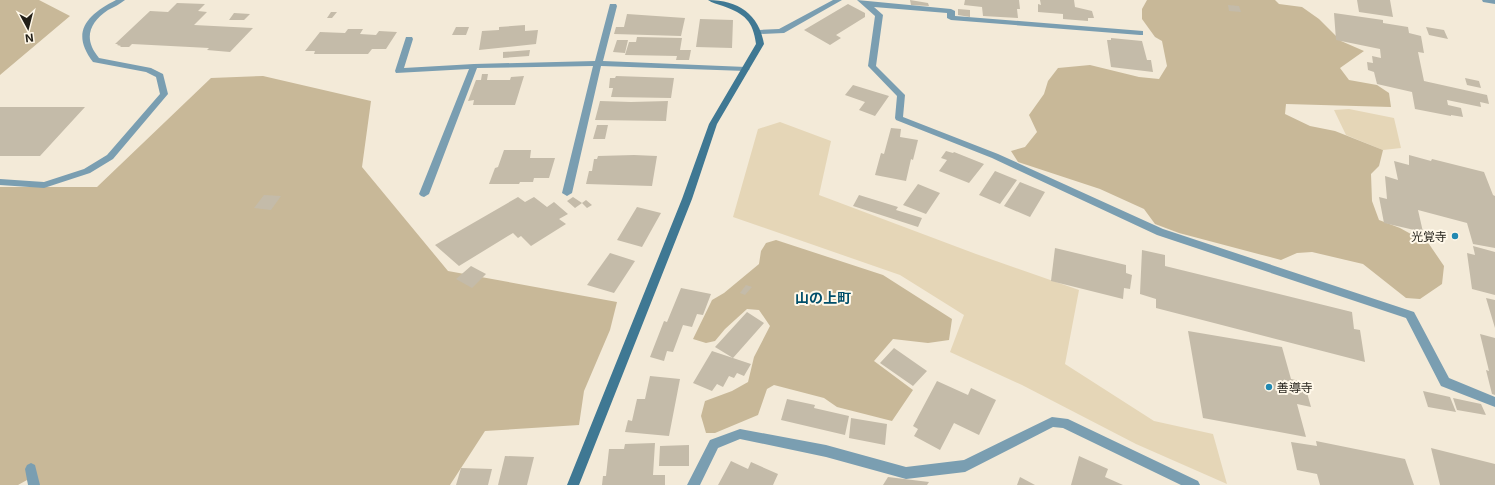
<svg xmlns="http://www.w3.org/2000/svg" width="1495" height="485" viewBox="0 0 1495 485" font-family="Inter,'Noto Sans JP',sans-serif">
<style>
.green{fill:#e5d6b7}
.forest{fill:#c8b898}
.building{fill:#c4bba9}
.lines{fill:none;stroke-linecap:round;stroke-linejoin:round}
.lane{fill:#7a9eb1;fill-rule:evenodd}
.street{fill:#7a9eb1;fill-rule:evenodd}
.secondary{fill:#3f7893;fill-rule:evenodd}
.poi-dot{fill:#2289b2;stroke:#fff8e9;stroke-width:1.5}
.labels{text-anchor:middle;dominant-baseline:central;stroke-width:4;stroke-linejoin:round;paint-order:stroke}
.poi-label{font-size:12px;fill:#221f18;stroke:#fff8e9;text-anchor:end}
.quarter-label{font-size:14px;font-weight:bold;fill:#004e6a;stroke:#fff8e9}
</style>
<rect width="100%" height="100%" fill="#f3ead8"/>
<path class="green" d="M 1349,109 L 1394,118 L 1401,148 L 1383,150 L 1346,135 L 1334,110 Z
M 780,122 L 831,141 L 819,195 L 976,254 L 1079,290 L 1065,364 L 1154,421 L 1213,434 L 1227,484 L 1136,444 L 1022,385 L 950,352 L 964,315 L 900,275 L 733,217 L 758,129 Z"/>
<path class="forest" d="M 0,0 L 39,0 L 70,16 L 0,75 Z
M 1147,0 L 1275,0 L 1279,4 L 1302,7 L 1319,19 L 1341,41 L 1364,51 L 1340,68 L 1349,80 L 1377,85 L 1389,93 L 1391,107 L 1286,104 L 1285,114 L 1310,126 L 1335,131 L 1383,150 L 1379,166 L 1371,174 L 1372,201 L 1379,220 L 1400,228 L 1429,244 L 1444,266 L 1442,284 L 1420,299 L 1406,298 L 1363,264 L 1312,252 L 1297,253 L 1281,260 L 1179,233 L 1155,224 L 1144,209 L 1100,189 L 1018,162 L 1011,151 L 1025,147 L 1037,132 L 1029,115 L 1044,94 L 1048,81 L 1058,68 L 1090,65 L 1139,77 L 1159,79 L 1167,66 L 1162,41 L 1155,37 L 1142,19 L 1142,9 Z
M 263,76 L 371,101 L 362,167 L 448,271 L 617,302 L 610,330 L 584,391 L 579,425 L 485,431 L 450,485 L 30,485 L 27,480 L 18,485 L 0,485 L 0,187 L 97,187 L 211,78 Z
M 776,240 L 883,275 L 952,319 L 949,340 L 928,343 L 893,339 L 874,361 L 913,390 L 892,421 L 837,407 L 824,398 L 774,385 L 767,389 L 758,415 L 715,433 L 706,433 L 701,416 L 705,401 L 732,391 L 748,382 L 754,357 L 770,326 L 759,310 L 747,309 L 725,329 L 715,341 L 706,343 L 693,339 L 712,300 L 724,293 L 759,264 L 761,251 L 766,243 Z"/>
<path class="building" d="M 910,0 L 928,3 L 929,6 L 911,5 Z
M 965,0 L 1019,0 L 1020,9 L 1017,9 L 1018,18 L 983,16 L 982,7 L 964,5 Z
M 1040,0 L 1074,0 L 1075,7 L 1092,11 L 1094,18 L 1088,18 L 1088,21 L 1063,19 L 1063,14 L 1038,12 L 1038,4 L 1041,5 Z
M 1357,0 L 1390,0 L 1393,17 L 1359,12 Z
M 177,3 L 205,4 L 198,11 L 207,12 L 194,25 L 253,28 L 230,52 L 207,50 L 209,48 L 132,44 L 129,47 L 120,47 L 121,46 L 117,45 L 118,44 L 115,44 L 150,11 L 168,12 Z
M 848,4 L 865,13 L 865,17 L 836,35 L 841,38 L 830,45 L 804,30 Z
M 1228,5 L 1239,6 L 1241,12 L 1229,11 Z
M 958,9 L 970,10 L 970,17 L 958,15 Z
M 331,12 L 337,12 L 332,18 L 327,18 Z
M 234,13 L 250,14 L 244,20 L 229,20 Z
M 1334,13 L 1383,20 L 1383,23 L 1408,27 L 1409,33 L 1421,36 L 1424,53 L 1418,52 L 1424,81 L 1487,95 L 1489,104 L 1480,102 L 1481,107 L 1447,100 L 1448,105 L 1461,108 L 1463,117 L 1451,115 L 1451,116 L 1415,109 L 1412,92 L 1377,84 L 1374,72 L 1368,70 L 1367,62 L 1373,63 L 1372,56 L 1381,58 L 1380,49 L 1336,40 Z
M 627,14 L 685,18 L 681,36 L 614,34 L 616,27 L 624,27 Z
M 700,19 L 733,20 L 732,48 L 696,47 Z
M 525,25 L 525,31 L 538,30 L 536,44 L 479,50 L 482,31 L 499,30 L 499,27 Z
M 456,27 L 469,27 L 466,35 L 452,35 Z
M 1426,27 L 1444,30 L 1448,39 L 1429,35 Z
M 348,29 L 363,29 L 360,34 L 376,35 L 379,31 L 397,32 L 386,49 L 372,49 L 368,54 L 314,54 L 315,51 L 305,51 L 320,32 L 345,33 Z
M 637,37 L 682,38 L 680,50 L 691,50 L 689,60 L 676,60 L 677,56 L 625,55 L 629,42 L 636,42 Z
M 1111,38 L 1142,41 L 1147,60 L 1151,60 L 1153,72 L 1111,67 L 1107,40 L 1111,40 Z
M 617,40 L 628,40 L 625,53 L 613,52 Z
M 530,50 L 529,56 L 503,58 L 503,52 Z
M 482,74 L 488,74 L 487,80 L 510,80 L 511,77 L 524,76 L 515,105 L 473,105 L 474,100 L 468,101 L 476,80 L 481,80 Z
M 616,76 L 674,78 L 671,98 L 611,97 L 613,88 L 609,88 L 610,78 L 615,78 Z
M 1465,78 L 1479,81 L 1481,88 L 1467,85 Z
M 853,85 L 889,96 L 875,116 L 859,110 L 865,102 L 845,95 Z
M 600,101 L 631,102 L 668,101 L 666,121 L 595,120 Z
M 0,107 L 85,107 L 40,156 L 0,156 Z
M 597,125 L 608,125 L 605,139 L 593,139 Z
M 891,128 L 901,129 L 900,137 L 918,140 L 913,160 L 911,159 L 906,181 L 875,175 L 881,153 L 884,154 Z
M 504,150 L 531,150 L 530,158 L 555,158 L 549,178 L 534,178 L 533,182 L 520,182 L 519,184 L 489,184 L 495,168 L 498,167 Z
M 946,151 L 953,153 L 954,152 L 984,164 L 969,183 L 939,171 L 947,160 L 941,158 Z
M 634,155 L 657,156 L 652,186 L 586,184 L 589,171 L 592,171 L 594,159 L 597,159 L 598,156 Z
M 1409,155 L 1431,161 L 1432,159 L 1484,172 L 1493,195 L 1495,196 L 1495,248 L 1473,244 L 1467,223 L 1418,210 L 1423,232 L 1384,223 L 1379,197 L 1387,199 L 1385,176 L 1398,180 L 1394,161 L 1409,165 Z
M 995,171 L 1017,180 L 1000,204 L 979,195 Z
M 1020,182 L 1045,192 L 1030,217 L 1004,206 Z
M 918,184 L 940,193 L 926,214 L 903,205 Z
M 264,195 L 281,196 L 271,210 L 254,208 Z
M 859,195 L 898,207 L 896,210 L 922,218 L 918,227 L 853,206 Z
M 518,197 L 525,202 L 534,197 L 547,207 L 554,202 L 568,214 L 559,219 L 566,224 L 531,246 L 521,236 L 518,238 L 513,233 L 459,266 L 435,245 Z
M 573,197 L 582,203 L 575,208 L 567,201 Z
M 586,200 L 592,205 L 587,208 L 582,203 Z
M 637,207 L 661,213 L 642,247 L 617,240 Z
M 1473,246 L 1495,252 L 1495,295 L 1472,289 L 1467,253 L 1475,255 Z
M 1055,248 L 1126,265 L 1126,273 L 1132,275 L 1130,289 L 1124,288 L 1123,299 L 1051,281 Z
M 1142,250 L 1165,255 L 1165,266 L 1352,312 L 1354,329 L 1360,330 L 1365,362 L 1156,308 L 1156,299 L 1140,294 Z
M 610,253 L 635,261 L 614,293 L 587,285 Z
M 471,266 L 486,274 L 472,288 L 456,279 Z
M 746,285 L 752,287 L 745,295 L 740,293 Z
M 681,288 L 711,294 L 703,315 L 697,314 L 692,327 L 683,325 L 673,352 L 667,351 L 664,361 L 650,357 L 664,321 L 667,322 Z
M 1486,298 L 1495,300 L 1495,328 Z
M 747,312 L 764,323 L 733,358 L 715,347 Z
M 1188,331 L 1282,347 L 1291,379 L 1304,382 L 1311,407 L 1297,404 L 1306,437 L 1203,418 Z
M 1480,334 L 1495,338 L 1495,395 L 1492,394 L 1486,370 L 1489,371 Z
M 894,348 L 927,371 L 913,386 L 880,363 Z
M 712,351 L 751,364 L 744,376 L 737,373 L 734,378 L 729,376 L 723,387 L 717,384 L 712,391 L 693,383 Z
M 650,376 L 680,379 L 669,436 L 625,432 L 628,420 L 632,421 L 637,399 L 645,399 Z
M 937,381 L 968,395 L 971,388 L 996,400 L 979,435 L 954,423 L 940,450 L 914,436 L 918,429 L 913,426 Z
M 1423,391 L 1450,397 L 1456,412 L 1428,407 Z
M 1453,398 L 1481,404 L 1486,415 L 1457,410 Z
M 787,399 L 815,405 L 814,408 L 849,416 L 845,435 L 781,420 Z
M 851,418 L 887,424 L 885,445 L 849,438 Z
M 1316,441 L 1405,459 L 1414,485 L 1320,485 L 1317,474 L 1297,470 L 1291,442 L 1317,446 Z
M 655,443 L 653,475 L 665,475 L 665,485 L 602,485 L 603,476 L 606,476 L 609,449 L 624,449 L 625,444 Z
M 689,445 L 689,466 L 659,466 L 660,446 Z
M 1431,448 L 1495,464 L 1495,485 L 1440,485 Z
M 505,456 L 534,457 L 527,485 L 498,485 Z
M 1079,456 L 1108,469 L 1105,477 L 1123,485 L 1071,485 Z
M 731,461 L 748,469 L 751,462 L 778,474 L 773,485 L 718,485 Z
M 461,468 L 492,469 L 488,485 L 456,485 Z
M 888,477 L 929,482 L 927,485 L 883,485 Z
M 1020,477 L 1035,485 L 1017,485 Z"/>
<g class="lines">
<path class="lane" d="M 833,0 L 842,0 L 784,33 L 759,34 L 755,32 L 759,30 L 779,29 Z
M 857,0 L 951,9 L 955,11 L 955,16 L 1143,31 L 1143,35 L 1140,35 L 951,20 L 947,18 L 947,13 L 874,7 L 883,15 L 876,66 L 905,95 L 903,117 L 998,154 L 1163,229 L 1414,312 L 1449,378 L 1495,397 L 1495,407 L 1441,386 L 1406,318 L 1157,235 L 992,158 L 896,120 L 895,118 L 897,96 L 868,66 L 875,16 Z
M 1482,0 L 1495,0 L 1495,4 L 1483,2 Z
M 1052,417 L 1068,419 L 1198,481 L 1200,485 L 1181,485 L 1063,428 L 1053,427 L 965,472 L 906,479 L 826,457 L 740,439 L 718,448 L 700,485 L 687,485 L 710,440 L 740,429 L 826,445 L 906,467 L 964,460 Z
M 31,463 L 35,465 L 40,485 L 28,485 L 25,469 L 27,465 Z"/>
<path class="street" d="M 116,0 L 125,0 C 120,4 114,7 108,10 C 89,23 83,39 99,58 L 151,68 L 163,74 L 168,94 L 113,159 L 90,173 L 44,188 L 0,185 L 0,179 L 44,182 L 84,169 L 107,155 L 160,94 L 156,77 L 146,72 L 93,62 C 70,32 87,15 116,0 Z
M 610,4 L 616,4 L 617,6 L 603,61 L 746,67 L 750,69 L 746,71 L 601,66 L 572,193 L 567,196 L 562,193 L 593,66 L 477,68 L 429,194 L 424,197 L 421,196 L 419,194 L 469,69 L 396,73 L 395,71 L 406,37 L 412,37 L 413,39 L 404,68 L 474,64 L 595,61 Z"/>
<path class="secondary" d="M 708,0 C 738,0 759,14 764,44 L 717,124 L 692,199 L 579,485 L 567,485 L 682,199 L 709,124 L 756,44 C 753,21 745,14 723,6 C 718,4 712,3 708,0 Z"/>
</g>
<g class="poi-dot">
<circle cx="1455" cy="236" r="4"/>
<circle cx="1269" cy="387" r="4"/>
</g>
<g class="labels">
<g class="poi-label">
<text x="1447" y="236">光覚寺</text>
<text x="1277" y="387" text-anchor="start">善導寺</text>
</g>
<g class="quarter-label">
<text x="823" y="297">山の上町</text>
</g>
</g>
<g transform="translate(28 28) rotate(173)" stroke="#fff8e9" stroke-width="3" paint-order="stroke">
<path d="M0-3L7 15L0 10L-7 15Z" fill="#221f18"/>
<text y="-6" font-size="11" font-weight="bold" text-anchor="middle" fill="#221f18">N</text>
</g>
</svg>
